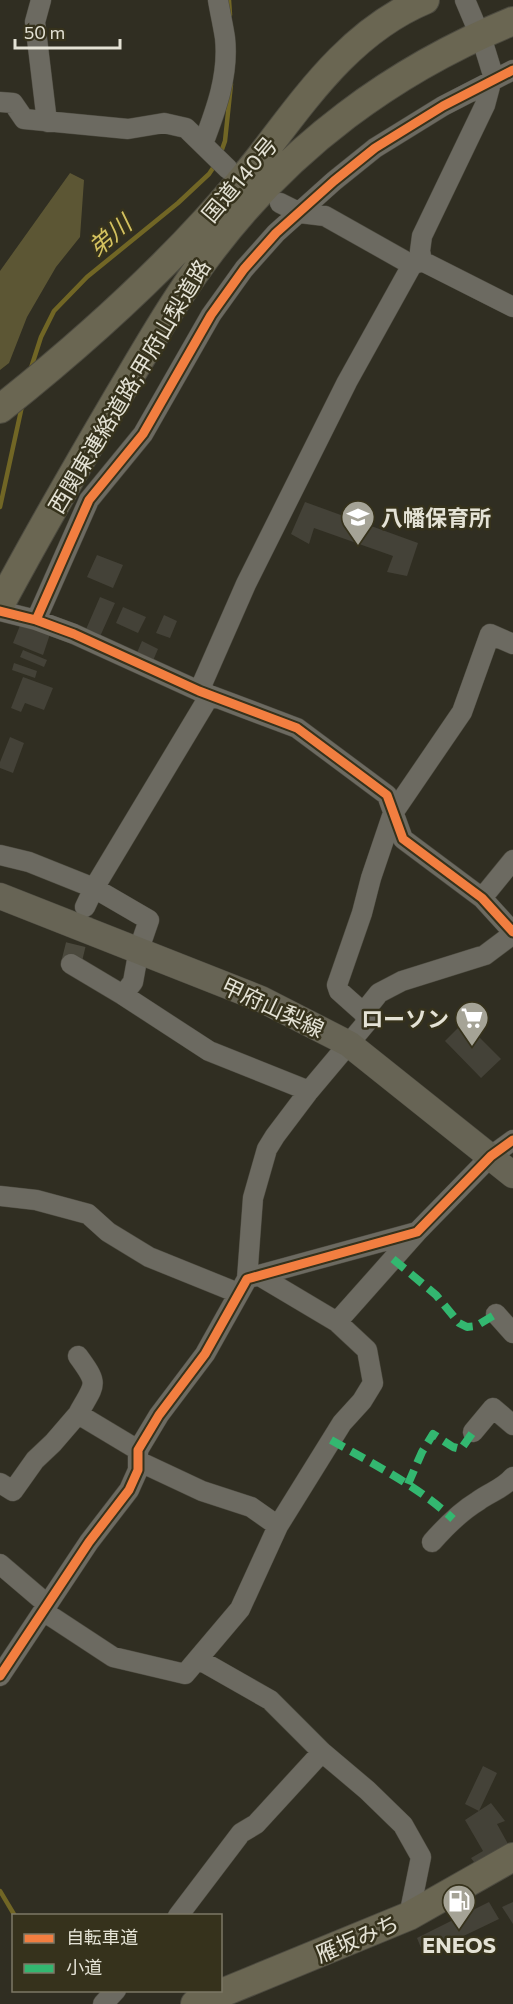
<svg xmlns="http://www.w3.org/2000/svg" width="513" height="2004" viewBox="0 0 513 2004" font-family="Commissioner,'Noto Sans JP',sans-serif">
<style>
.green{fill:#5c5634}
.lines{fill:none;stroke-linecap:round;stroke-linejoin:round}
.stream{stroke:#716625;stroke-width:4.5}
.building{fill:#444238}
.minor-tunnel{stroke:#4b493d;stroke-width:20;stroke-dasharray:20 10;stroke-linecap:butt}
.minor-casing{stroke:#4d4b40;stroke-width:21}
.major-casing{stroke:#4d4b40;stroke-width:27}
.highway-casing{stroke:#4d4b40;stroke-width:30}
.minor{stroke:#6c6a61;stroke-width:20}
.major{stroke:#676455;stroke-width:26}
.highway{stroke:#6a6652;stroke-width:28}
.quiet{stroke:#33b770;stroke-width:8;stroke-dasharray:15 8;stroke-linecap:butt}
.cycleway-casing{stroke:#36321c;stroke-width:13}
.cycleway{stroke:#f27e40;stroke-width:9}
.labels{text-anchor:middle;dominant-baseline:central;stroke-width:5;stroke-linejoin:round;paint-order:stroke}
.street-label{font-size:22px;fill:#e4e2d5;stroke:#36321c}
.poi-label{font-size:22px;font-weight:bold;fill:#e4e2d5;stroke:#36321c;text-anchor:start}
.water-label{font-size:24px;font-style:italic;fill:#d3c15f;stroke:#36321c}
</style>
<rect width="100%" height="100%" fill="#302e22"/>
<path class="green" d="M 70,173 L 84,180 L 80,237 L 56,267 L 27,317 L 9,363 L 0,370 L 0,271 Z"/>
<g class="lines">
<path class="stream" d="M 229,0 L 230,15
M 220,155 L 225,141 L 231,84
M 31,368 L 41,337 L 54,311 L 87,277 L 178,203 L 209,174 L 215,165
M 0,507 L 22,406
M 0,1891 L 15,1916"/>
</g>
<path class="building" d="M 305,502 L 418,543 L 407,576 L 387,572 L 393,556 L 314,528 L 309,544 L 291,534 Z
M 97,555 L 123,565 L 113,588 L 87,577 Z
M 100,597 L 115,603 L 98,641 L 84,634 Z
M 123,607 L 146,617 L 138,633 L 116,623 Z
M 164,615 L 177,621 L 170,638 L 156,633 Z
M 21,623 L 50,634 L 43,655 L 13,643 Z
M 142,641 L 158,649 L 152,663 L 136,655 Z
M 23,650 L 47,660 L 44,667 L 20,657 Z
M 14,663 L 37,671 L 35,678 L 12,670 Z
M 23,677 L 53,688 L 44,710 L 25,703 L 21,712 L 11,708 Z
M 10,737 L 24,743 L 13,773 L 0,768 L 0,762 Z
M 464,1022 L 501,1059 L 481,1078 L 445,1041 Z
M 483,1766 L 497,1773 L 479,1811 L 465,1804 Z
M 491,1803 L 505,1821 L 497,1824 L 513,1853 L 482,1873 L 471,1858 L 483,1851 L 465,1820 Z
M 489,1902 L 499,1919 L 424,1955 L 417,1938 Z
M 513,1902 L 513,1924 L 502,1907 Z"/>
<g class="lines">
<path class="minor-tunnel" d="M 71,964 L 83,915"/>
<defs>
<path id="minor" d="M 41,0 L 35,22 L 47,122
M 465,0 L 476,26
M 0,102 L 13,103 L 24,119 L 128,129 L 164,123 L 186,128 L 228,169
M 203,144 C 216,110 229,75 225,38 C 223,25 220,12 218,0
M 280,203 L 300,213 L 325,216 L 412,265
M 422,261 L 420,251 L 422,236 L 485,105 L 493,75 L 484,46
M 422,261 L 513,307
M 0,611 L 36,620 L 74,634 L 199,691 L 297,728 L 387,795 L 403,839 L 482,898 L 513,932
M 36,620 L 89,500 L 143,434 L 211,315 L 244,269 L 276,233 L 334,181 L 375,148 L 443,106 L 513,70
M 199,691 L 246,584 L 347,382 L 412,265 L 422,261
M 0,855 L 29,862 L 94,888 L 149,920 L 139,949 L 133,982 L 123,995
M 482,898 L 513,860
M 85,907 L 94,888 L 210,695
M 71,964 L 123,995 L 209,1051 L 309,1091
M 363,1013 L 379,993 L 402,981 L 485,955 L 513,934
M 0,1196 L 36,1200 L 88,1214 L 108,1232 L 149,1257 L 238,1293
M 252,1277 L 417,1232 L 491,1156 L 513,1140
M 496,1314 L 513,1333
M 337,1322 L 417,1232
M 78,1414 C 95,1383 100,1386 78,1356
M 473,1432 L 493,1408 L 513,1425
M 138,1461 L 202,1491 L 251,1507 L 278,1526
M 0,1483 L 13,1491 L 35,1460 L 53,1443 L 78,1414 L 138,1450
M 432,1542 C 446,1526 460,1512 478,1501 C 490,1492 503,1489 513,1477
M 0,1564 L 48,1605
M 43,1611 L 113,1657 L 185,1674 L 240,1609 L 278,1526 L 342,1423 L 362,1401 L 373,1383 L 367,1350 L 337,1322 L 258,1275
M 198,1659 L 270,1700 L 322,1752 L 367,1790 L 403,1825 L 421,1857 L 409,1916
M 0,1676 L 89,1542 L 129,1490 L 138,1470 L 138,1450 L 159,1415 L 205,1354 L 247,1279 L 253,1198 L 267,1149 L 275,1136 L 309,1091 L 367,1022 L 367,1016 L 339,991 L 337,985 L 362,913 L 371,878 L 393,813 L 462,712 L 490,634 L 513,644
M 178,1916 L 241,1833 L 256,1824 L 322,1752
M 103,2004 L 116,1990"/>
<path id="major" d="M 0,896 L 261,999 L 349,1044 L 513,1175"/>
<path id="highway" d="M 0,409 C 73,351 143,289 207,219 C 225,199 243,179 260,157 C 307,96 351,31 425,0
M 0,605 C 37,536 76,468 116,400 C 146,350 175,298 211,251 C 289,147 393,70 513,21
M 195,2004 L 409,1916 L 513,1857"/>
</defs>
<use href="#minor" class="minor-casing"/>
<use href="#major" class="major-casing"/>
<use href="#highway" class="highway-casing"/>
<use href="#minor" class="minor"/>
<use href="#major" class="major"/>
<use href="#highway" class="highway"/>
<path class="quiet" d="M 393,1259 L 436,1295 L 459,1323 L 467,1327 L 476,1326 L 496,1314
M 331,1440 C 373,1464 418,1486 453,1519
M 408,1484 L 422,1452 L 433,1434 L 453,1447 L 461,1449 L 473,1432"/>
<defs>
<path id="cycleway" d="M 0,611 L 36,620 L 74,634 L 199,691 L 297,728 L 387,795 L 403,839 L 482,898 L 513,932
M 36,620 L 89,500 L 143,434 L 211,315 L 244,269 L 276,233 L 334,181 L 375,148 L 443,106 L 513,70
M 0,1676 L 89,1542 L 129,1490 L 138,1470 L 138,1450 L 159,1415 L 205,1354 L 247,1279 L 417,1232 L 491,1156 L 513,1140"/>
</defs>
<use href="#cycleway" class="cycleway-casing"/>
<use href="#cycleway" class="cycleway"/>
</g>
<defs>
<symbol id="school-pin" viewBox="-11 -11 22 30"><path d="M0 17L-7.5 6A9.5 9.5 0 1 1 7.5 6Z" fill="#a5a396" stroke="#36321c"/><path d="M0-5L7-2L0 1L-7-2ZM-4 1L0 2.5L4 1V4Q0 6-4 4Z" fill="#fff"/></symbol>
<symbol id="supermarket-pin" viewBox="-11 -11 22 30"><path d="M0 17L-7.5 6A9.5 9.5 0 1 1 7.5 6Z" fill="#a5a396" stroke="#36321c"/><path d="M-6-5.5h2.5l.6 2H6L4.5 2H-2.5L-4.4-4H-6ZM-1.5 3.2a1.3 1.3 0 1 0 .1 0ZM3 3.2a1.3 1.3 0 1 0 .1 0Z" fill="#fff"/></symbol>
<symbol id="fuel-pin" viewBox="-11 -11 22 30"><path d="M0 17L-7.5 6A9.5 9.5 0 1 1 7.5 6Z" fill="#a5a396" stroke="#36321c"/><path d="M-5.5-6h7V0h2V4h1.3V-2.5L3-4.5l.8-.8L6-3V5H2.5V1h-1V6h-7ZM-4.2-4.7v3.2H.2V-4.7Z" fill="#fff"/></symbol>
</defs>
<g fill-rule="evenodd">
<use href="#school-pin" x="339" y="498" width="38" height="52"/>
<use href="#supermarket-pin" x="453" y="999" width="38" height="52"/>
<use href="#fuel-pin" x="440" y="1882" width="38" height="52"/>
</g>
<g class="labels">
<g class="street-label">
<text transform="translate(239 179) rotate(-50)">国道140号</text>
<text transform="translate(129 386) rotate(-59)">西関東連絡道路;甲府山梨道路</text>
<text transform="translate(273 1007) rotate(25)">甲府山梨線</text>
<text transform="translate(357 1938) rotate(-23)">雁坂みち</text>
</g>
<g class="poi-label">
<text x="381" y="517">八幡保育所</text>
<text x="449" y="1018" text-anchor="end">ローソン</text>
<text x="459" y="1944" text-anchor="middle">ENEOS</text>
</g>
<g class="water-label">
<text transform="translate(109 235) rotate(-40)">弟川</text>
</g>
</g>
<rect x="12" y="1914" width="210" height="78" fill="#36321c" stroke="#7c7866" stroke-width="1.5"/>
<rect x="24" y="1934" width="30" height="9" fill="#f27e40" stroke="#7c7866" stroke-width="1.5"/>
<text x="66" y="1944" font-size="18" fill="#e4e2d5">自転車道</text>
<rect x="24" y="1964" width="30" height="9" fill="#33b770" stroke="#7c7866" stroke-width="1.5"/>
<text x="66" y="1974" font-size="18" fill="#e4e2d5">小道</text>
<path d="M15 39v9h105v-9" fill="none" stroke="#e4e2d5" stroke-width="3"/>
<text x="24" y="39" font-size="18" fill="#e4e2d5" stroke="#36321c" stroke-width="4.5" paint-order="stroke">50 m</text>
</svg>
